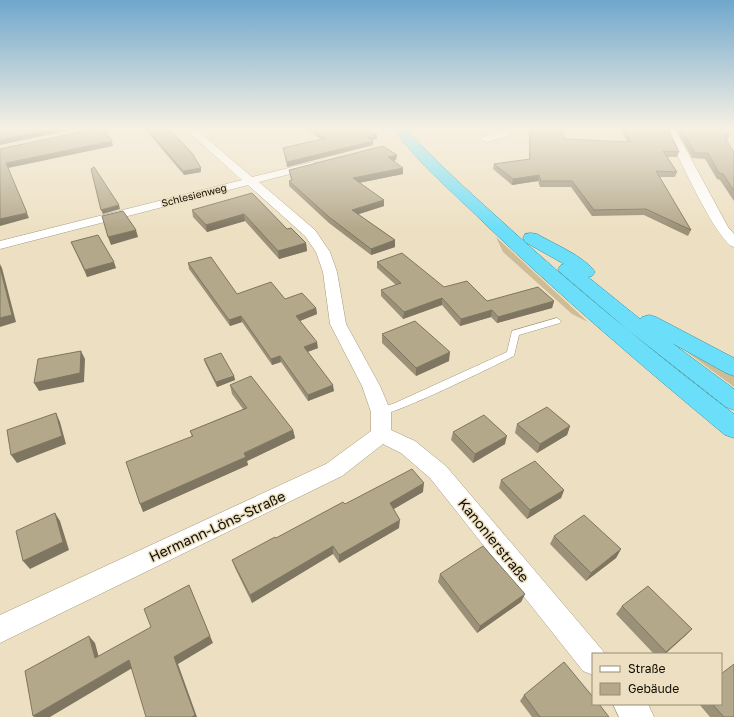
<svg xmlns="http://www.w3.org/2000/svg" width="734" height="717" viewBox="0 0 734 717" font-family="'Golos Text',sans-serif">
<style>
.green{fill:#cdbc95}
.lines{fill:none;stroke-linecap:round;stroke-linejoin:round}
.service-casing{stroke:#a5997d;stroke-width:1}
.minor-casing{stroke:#a5997d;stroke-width:1}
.trunk-casing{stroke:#3390a3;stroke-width:1}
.service{fill:#fff;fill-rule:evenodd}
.minor{fill:#fff;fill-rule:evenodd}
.trunk{fill:#6bdffa;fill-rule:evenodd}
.wall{fill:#9b9078}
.shaded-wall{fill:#7e7661}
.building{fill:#b4a88b;stroke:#7e7661}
.labels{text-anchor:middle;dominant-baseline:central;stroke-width:3;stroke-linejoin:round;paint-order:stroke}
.far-street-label{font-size:10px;fill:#110d04;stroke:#ede0c2}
.near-street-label{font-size:14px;fill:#110d04;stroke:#ede0c2}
</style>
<rect width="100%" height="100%" fill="#ede0c2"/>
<path class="green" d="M 496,237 L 588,322 L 572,314 L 503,252 Z
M 675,343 L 734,374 L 734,387 Z"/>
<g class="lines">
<defs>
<path id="service" d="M 557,318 L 561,321 L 560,323 L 519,335 L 514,356 C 496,365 389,418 377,415 L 376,412 L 377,409 L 395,403 L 507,352 L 512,331 Z"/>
<path id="minor" d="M 185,129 L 196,129 L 252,177 L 313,162 L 317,163 L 319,165 L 317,167 L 259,182 L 315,230 L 330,252 L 337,272 L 346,324 L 380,386 L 391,412 L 391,430 L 415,441 L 446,466 L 603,651 L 605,654 L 593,654 L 593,675 L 583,671 L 430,478 L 401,453 L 383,444 L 342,476 L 0,643 L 0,615 L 326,464 L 371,431 L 371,412 L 362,386 L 330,324 L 323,272 L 316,252 L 305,236 L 248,185 L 0,249 L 0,241 L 242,180 Z
M 499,129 L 509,129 L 510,134 L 509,136 L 487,142 L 482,139 L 483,137 L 500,132 Z
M 665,129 L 675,129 L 728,227 L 734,234 L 734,247 C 717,243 675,149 665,129 Z
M 613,704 L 648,704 L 654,717 L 619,717 Z"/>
<path id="trunk" d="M 394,129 L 406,129 C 434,160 465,188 496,216 C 572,286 652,351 734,414 L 734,438 L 725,435 C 642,366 560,296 482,221 C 452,191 418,164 394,129 Z
M 531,233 L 537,234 C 554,244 584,256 595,272 L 592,276 L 588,277 L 640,319 L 642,317 L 649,315 L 656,317 L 734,358 L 734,376 L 726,373 L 672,343 L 734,389 L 734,410 L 726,407 L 628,330 L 561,273 L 558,269 L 561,265 L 564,264 L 525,242 L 523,238 L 525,234 Z"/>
</defs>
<use href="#service" class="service-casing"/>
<use href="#minor" class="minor-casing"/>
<use href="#trunk" class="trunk-casing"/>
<use href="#service" class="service"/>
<use href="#minor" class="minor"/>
<use href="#trunk" class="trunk"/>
</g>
<path class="wall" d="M 145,129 L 169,129 L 201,168 L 201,172 L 184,175 Z
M 305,129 L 366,129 L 377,139 L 372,140 L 373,141 L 373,145 L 287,167 L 283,148 L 321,139 Z
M 529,129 L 560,129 L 566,139 L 627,142 L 621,129 L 668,129 L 679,152 L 677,157 L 667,157 L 677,172 L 675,177 L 660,177 L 691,230 L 688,236 L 644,215 L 592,216 L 571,187 L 540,187 L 538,181 L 512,185 L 493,169 L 494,164 L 529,159 Z
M 676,129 L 724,129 L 729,136 L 726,141 L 734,152 L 734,201 L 720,180 L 717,179 L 705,159 L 692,158 Z
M 397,155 L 396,160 L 394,161 L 403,168 L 403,174 L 359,183 L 384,206 L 358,214 L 395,240 L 395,247 L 371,255 L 329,223 L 289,186 L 289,181 L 291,180 L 289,170 Z
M 252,193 L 287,229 L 306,243 L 307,251 L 279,259 L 245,221 L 207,232 L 193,217 L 192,210 Z
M 71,242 L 116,268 L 87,277 Z
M 377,262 L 444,287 L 487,301 L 554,301 L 552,308 L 497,323 L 491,317 L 460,326 L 442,305 L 403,319 L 381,296 L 381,290 L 396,285 L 377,268 Z
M 188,263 L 237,294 L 285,299 L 316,308 L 317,314 L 300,321 L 318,348 L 308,352 L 334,391 L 308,401 L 281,362 L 272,365 L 242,322 L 230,326 L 189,269 Z
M 382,334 L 449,361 L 416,376 L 382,343 Z
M 204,359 L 234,376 L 235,380 L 217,387 L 205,363 Z
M 230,385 L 293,430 L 295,438 L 247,461 L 248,465 L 143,512 L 192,437 L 190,431 L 243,409 L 232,394 Z
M 517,424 L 570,426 L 567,435 L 537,453 L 515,433 Z
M 453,432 L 505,444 L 473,463 L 451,440 Z
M 501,480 L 564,490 L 561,498 L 527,519 L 499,488 Z
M 423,492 L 394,509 L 399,528 L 339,563 L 333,554 L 252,603 L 235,568 L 232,560 L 345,504 Z
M 554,536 L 621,549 L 616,558 L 586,581 L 550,544 Z
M 440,574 L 525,594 L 521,602 L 477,633 L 438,582 Z
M 622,606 L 692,629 L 685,636 L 665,654 L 654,654 L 616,614 Z
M 524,695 L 609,717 L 532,717 L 520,701 Z
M 699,704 L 721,704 L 734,717 L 710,717 Z"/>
<path class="shaded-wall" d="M 52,129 L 75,129 L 0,145 L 0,140 Z
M 377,135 L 377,139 L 367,141 L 367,137 Z
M 112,141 L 113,146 L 8,168 L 29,218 L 0,226 L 0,219 L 6,163 Z
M 373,141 L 373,145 L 287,167 L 287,162 Z
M 397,155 L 396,160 L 388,162 L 388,157 Z
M 201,168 L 201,172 L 184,175 L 183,171 Z
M 403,168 L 403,174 L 353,184 L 353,178 Z
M 539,175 L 538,181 L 512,185 L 513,179 Z
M 384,200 L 384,206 L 353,216 L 352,210 Z
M 119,205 L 120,209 L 103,214 L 101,210 Z
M 244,214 L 245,221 L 207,232 L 206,225 Z
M 136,230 L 138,237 L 111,245 L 108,237 Z
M 395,240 L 395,247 L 371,255 L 371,249 Z
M 306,243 L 307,251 L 279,259 L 278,251 Z
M 114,262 L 116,268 L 87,277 L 85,270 Z
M 0,264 L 2,268 L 16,322 L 0,327 Z
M 442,298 L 442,305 L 403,319 L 404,312 Z
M 554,301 L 552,308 L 497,323 L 498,317 Z
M 316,308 L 317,314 L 297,322 L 296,316 Z
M 492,310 L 491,317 L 460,326 L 461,319 Z
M 241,316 L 242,322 L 230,326 L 229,320 Z
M 317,342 L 318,348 L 304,353 L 304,347 Z
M 81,351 L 85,359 L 84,382 L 39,391 L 34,383 Z
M 450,352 L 449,361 L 416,376 L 416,368 Z
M 280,356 L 281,362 L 272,365 L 271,359 Z
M 234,376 L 235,380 L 217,387 L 216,382 Z
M 333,385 L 334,391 L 308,401 L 308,395 Z
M 56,413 L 60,422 L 66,444 L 17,463 L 11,455 Z
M 570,426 L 567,435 L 537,453 L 540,444 Z
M 293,430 L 295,438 L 247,461 L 248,465 L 143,512 L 140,504 Z
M 507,436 L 505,444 L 473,463 L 475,454 Z
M 424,483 L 423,492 L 390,511 L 390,503 Z
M 564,490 L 561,498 L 527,519 L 530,510 Z
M 55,513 L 60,521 L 69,550 L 30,569 L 23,561 Z
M 400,520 L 399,528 L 339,563 L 339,555 Z
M 333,546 L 333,554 L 252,603 L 250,595 Z
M 621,549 L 616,558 L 586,581 L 591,573 Z
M 189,585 L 213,643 L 178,664 L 197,717 L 192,717 L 174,657 Z
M 525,594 L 521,602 L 477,633 L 480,626 Z
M 692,629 L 685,636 L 665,654 L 664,654 Z
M 89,636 L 95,643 L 101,665 L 95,658 Z
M 129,660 L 134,667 L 50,717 L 34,717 L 33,716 Z"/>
<path class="building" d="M 0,129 L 52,129 L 0,140 Z
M 94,129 L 104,129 L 112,141 L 6,163 L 27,213 L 0,219 L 0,149 Z
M 147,129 L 169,129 L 192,153 L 201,168 L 183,171 Z
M 311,129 L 366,129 L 377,135 L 367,137 L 373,141 L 287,162 L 283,148 L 326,138 Z
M 530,129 L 560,129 L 566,139 L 631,142 L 625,129 L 668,129 L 679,152 L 663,151 L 677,172 L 656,171 L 691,230 L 646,209 L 594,210 L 572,181 L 541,181 L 539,175 L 513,179 L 494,164 L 530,159 Z
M 681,129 L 724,129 L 729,136 L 723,135 L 734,152 L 734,191 L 723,174 L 719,173 L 708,153 L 695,153 Z
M 383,146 L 397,155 L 388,157 L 403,168 L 353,178 L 384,200 L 352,210 L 395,240 L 371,249 L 329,217 L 289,181 L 292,180 L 289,170 Z
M 94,167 L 119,205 L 101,210 L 91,169 Z
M 252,193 L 287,229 L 291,228 L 306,243 L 278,251 L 244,214 L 206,225 L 192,210 Z
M 123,211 L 136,230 L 108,237 L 102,216 Z
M 98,235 L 114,262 L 85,270 L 71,242 Z
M 402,253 L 444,287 L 467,281 L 487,301 L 538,287 L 554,301 L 498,317 L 492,310 L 461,319 L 442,298 L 404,312 L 381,290 L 401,283 L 377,262 Z
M 211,257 L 237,294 L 271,282 L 285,299 L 302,293 L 316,308 L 296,316 L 317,342 L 304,347 L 333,385 L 308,395 L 280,356 L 271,359 L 241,316 L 229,320 L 188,263 Z
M 0,267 L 12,315 L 0,318 Z
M 415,321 L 450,352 L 416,368 L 382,334 Z
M 81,351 L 80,373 L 34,383 L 38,359 Z
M 221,353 L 234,376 L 216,382 L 204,359 Z
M 251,376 L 293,430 L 244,453 L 246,457 L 140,504 L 126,462 L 193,436 L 190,431 L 247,408 L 230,385 Z
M 547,407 L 570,426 L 540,444 L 517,424 Z
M 56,413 L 62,436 L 11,455 L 7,430 Z
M 484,415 L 507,436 L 475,454 L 453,432 Z
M 535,461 L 564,490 L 530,510 L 501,480 Z
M 412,469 L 424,483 L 390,503 L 400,520 L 339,555 L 333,546 L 250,595 L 232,560 L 275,537 L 276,538 L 343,502 L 345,504 Z
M 55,513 L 63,542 L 23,561 L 16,531 Z
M 584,515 L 621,549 L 591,573 L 554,536 Z
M 483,546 L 525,594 L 480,626 L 440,574 Z
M 189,585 L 210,636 L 174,657 L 195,715 L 192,717 L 146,717 L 129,660 L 33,716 L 25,671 L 89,636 L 95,658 L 151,627 L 144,609 Z
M 648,586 L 692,629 L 666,652 L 622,606 Z
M 564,662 L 593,697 L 593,704 L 599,704 L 609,717 L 540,717 L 524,695 Z
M 734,664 L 734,717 L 724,717 L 712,704 L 721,704 L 721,674 Z"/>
<linearGradient id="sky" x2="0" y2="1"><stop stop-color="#6fa7cc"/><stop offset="0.56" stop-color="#f7f1e4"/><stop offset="1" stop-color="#f7f1e4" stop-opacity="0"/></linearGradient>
<rect width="734" height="229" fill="url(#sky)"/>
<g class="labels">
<g class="far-street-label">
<text transform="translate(194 195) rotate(-14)">Schlesienweg</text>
</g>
<g class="near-street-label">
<text transform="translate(217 526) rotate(-25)">Hermann-Löns-Straße</text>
<text transform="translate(494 540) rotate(51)">Kanonierstraße</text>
</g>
</g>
<rect x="592" y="653" width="130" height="52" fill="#ede0c2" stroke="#958c76"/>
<rect x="600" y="666" width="20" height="6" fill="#ffffff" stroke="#958c76"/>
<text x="628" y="673" font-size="12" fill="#110d04">Straße</text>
<rect x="600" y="683" width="20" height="12" fill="#b4a88b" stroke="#958c76"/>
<text x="628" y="693" font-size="12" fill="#110d04">Gebäude</text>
</svg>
